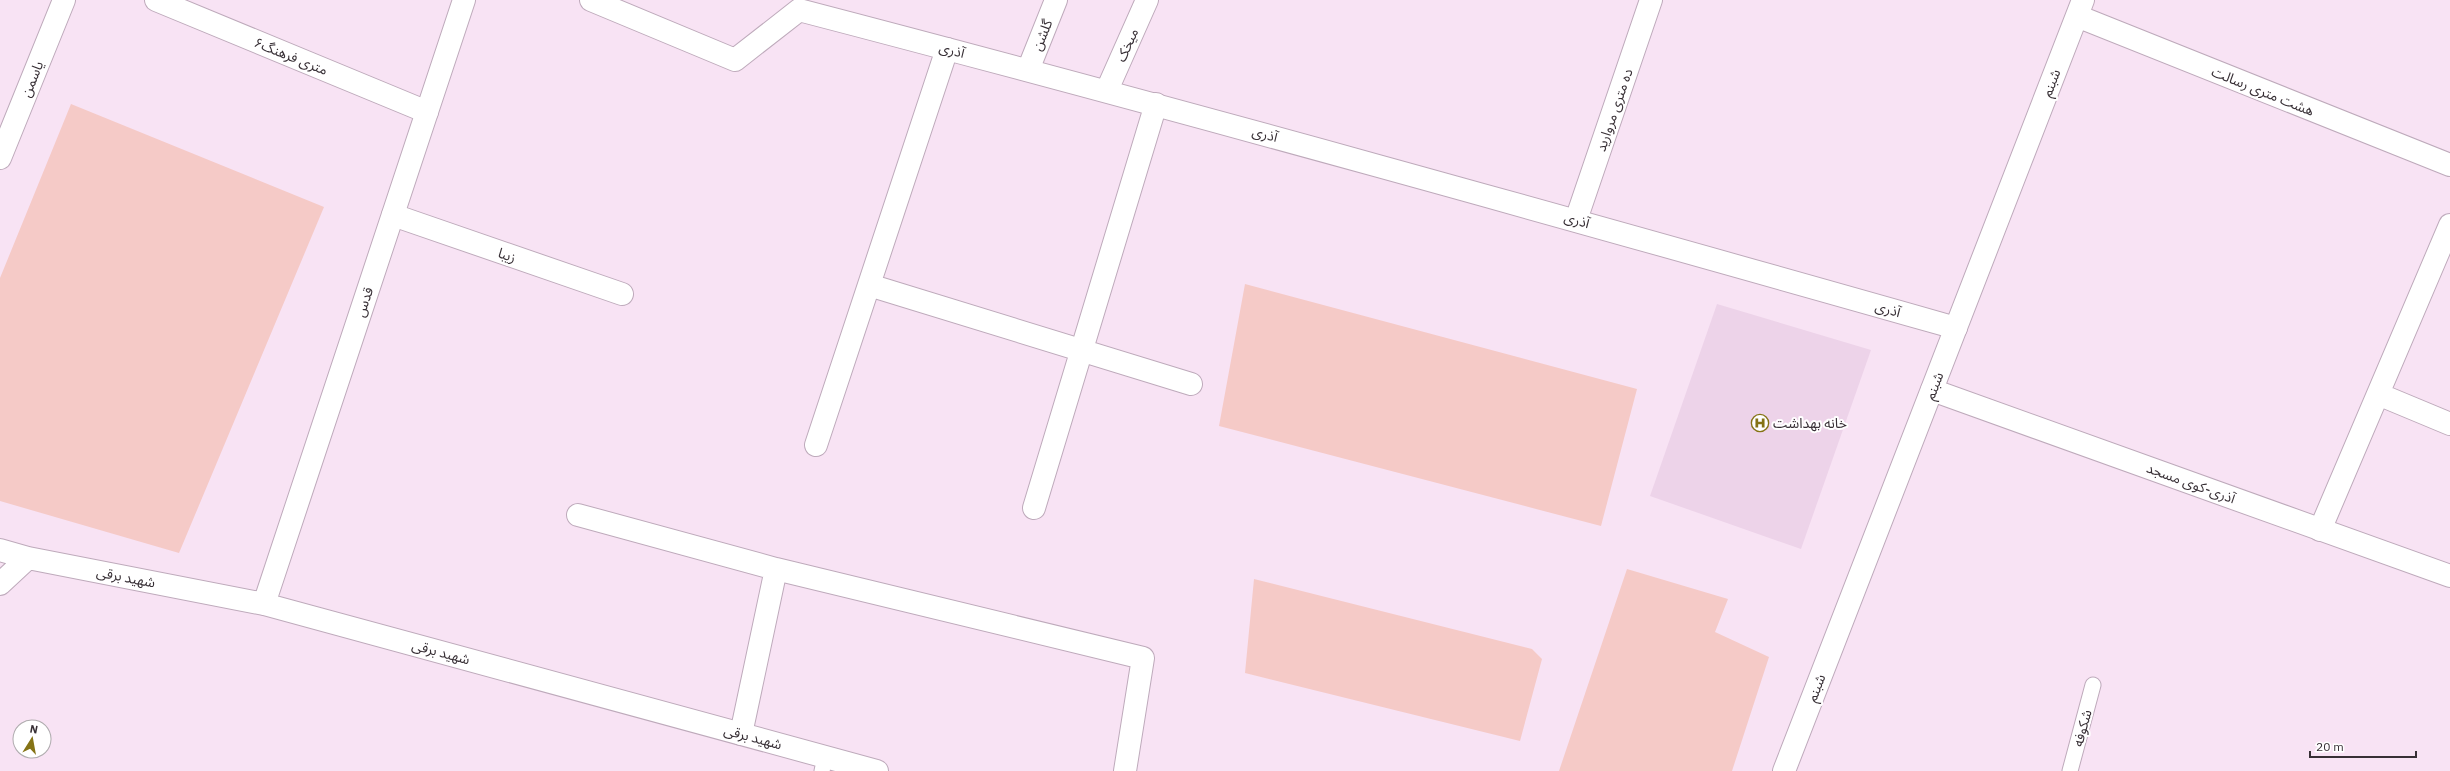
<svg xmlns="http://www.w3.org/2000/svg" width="2450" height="771" viewBox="0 0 2450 771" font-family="'IBM Plex Sans','Noto Sans Arabic',sans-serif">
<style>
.built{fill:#edd3e9}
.green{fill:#f5cac7}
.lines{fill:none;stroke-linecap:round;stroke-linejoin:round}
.lane-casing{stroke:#beaabb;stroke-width:17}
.street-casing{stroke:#beaabb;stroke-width:24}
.secondary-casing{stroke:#beaabb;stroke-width:24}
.lane{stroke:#fff;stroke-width:15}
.street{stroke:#fff;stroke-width:22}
.secondary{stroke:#fff;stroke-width:22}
.labels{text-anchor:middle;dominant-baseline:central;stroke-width:4;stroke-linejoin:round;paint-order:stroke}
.street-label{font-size:14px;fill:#372f35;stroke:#fff}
.poi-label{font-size:14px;fill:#372f35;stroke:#fff;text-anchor:start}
</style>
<rect width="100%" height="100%" fill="#f8e3f4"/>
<path class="built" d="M 1717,304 L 1871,350 L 1801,549 L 1650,496 Z"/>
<path class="green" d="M 71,104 L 324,207 L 179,553 L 0,501 L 0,278 Z
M 1245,284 L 1637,389 L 1601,526 L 1219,426 Z
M 1627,569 L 1728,599 L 1715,632 L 1769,657 L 1732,771 L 1559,771 Z
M 1254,579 L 1532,649 L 1542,659 L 1520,741 L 1245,673 Z"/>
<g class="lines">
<defs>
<path id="lane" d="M 822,771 L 825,757
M 2070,771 L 2093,685"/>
<path id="street" d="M 156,0 L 427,112
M 2077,16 L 2450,165
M 1028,70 L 1056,0
M 1107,90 L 1147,0
M 0,158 L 64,0
M 393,215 L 622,294
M 1576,220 L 1651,0
M 869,285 L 1191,384
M 2378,394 L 2450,424
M 816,445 L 947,49
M 1034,508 L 1156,104
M 578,515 L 776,569 L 1143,658 L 1125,771
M 2320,530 L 2450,225
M 741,734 L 776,569
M 1784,771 L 2083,0"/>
<path id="secondary" d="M 591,0 L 735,60 L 799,10 C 1186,111 1571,219 1956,328
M 1932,390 L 2450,576
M 0,550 L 28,558 L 264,604 L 877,771
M 0,584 L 28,558
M 264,604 L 464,0"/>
</defs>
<use href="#lane" class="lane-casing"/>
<use href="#street" class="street-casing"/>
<use href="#secondary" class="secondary-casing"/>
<use href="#lane" class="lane"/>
<use href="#street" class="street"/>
<use href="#secondary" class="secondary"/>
</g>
<defs>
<symbol id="hospital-ring" viewBox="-11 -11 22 22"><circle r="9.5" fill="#fff" stroke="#857315" stroke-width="1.5"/><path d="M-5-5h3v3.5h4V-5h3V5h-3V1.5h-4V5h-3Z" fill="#857315"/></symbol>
</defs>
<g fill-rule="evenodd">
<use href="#hospital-ring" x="1750" y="413" width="20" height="20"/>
</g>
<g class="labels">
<g class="street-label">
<text transform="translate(1042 35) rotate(-68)">گلشن</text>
<text transform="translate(1127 45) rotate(-66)">میخک</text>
<text transform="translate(952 50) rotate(15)">آذری</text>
<text transform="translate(291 56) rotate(22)">۶متری فرهنگ</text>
<text transform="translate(32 79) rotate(-68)">یاسمن</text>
<text transform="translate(2051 83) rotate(-69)">شبنم</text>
<text transform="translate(2263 91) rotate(22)">هشت متری رسالت</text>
<text transform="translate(1614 110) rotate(-71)">ده متری مروارید</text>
<text transform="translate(1265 134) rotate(15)">آذری</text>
<text transform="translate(1577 220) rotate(16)">آذری</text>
<text transform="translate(507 255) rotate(19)">زیبا</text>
<text transform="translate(364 302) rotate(-72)">قدس</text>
<text transform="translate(1888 309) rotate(16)">آذری</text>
<text transform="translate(1934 386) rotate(-69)">شبنم</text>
<text transform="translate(2191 483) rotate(20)">آذری-کوی مسجد</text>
<text transform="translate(126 577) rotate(11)">شهید برقی</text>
<text transform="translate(441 652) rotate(15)">شهید برقی</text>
<text transform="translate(1816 688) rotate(-69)">شبنم</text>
<text transform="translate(2082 728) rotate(-75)">شکوفه</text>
<text transform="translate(753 737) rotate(15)">شهید برقی</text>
</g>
<g class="poi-label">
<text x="1773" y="423">خانه بهداشت</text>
</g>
</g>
<g transform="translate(32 739) rotate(11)"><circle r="19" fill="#ffffff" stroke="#afacae"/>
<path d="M0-3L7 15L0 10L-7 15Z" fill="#857315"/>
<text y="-6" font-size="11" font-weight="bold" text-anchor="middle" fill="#372f35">N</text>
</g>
<path d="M2310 751v6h106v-6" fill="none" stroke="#372f35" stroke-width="2"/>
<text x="2316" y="751" font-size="12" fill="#372f35" stroke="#ffffff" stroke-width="3" paint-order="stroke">20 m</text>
</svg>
